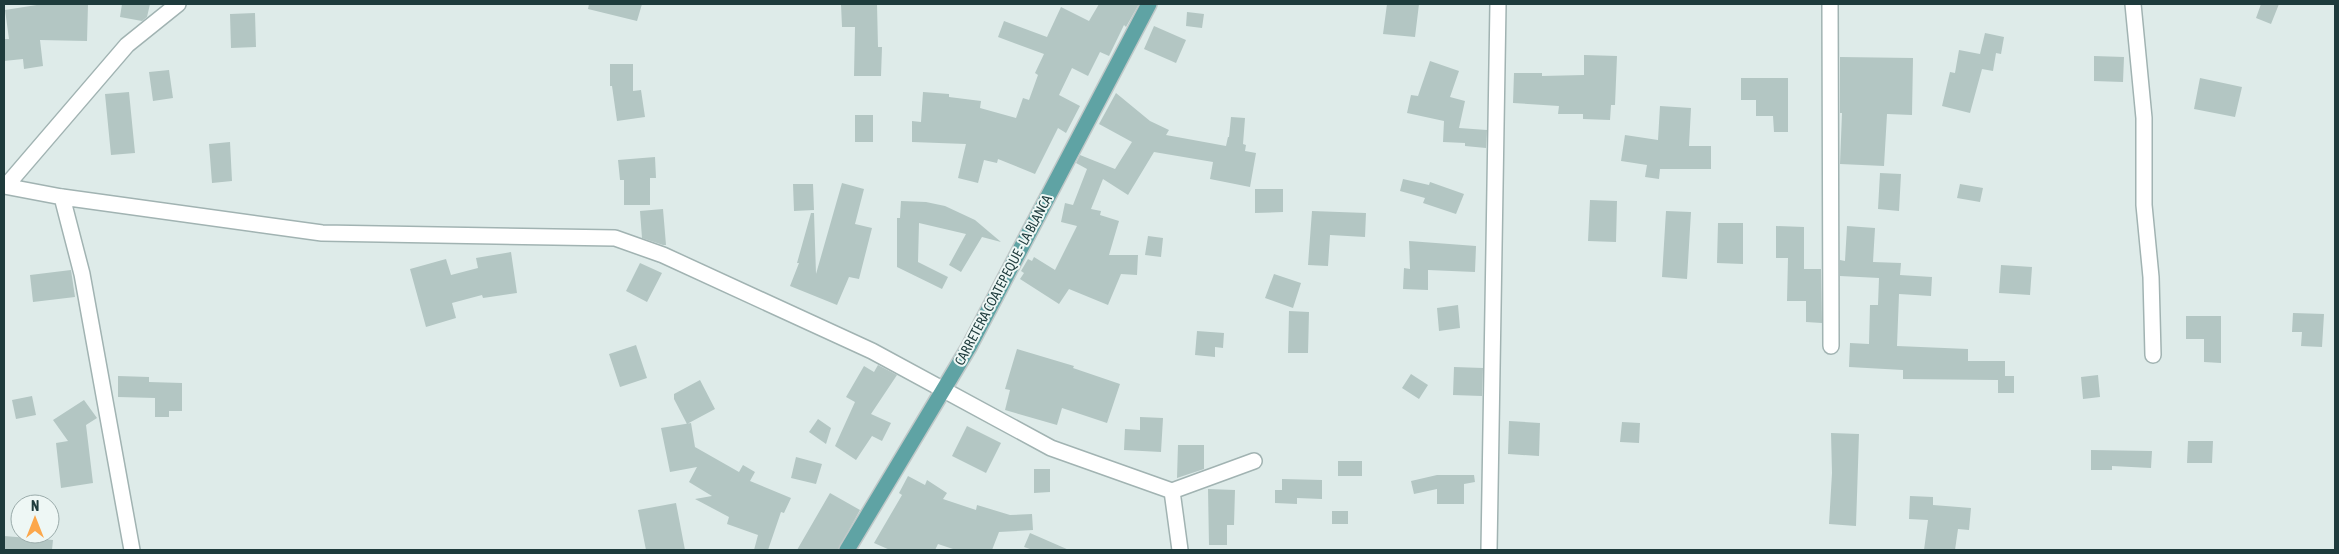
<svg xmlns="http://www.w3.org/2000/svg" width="2339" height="554" viewBox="0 0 2339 554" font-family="'Asap Condensed',sans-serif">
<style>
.building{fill:#b3c6c3}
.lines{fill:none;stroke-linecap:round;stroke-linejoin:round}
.minor-casing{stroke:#a1b3b2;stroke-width:18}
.major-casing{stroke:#c0c8c8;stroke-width:18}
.minor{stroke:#fff;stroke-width:15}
.major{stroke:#5fa3a4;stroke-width:15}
.labels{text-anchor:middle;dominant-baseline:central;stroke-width:4;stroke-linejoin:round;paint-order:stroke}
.street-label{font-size:14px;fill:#1e3b3c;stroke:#eef7f5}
</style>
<rect width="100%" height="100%" fill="#deebe9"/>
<path class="building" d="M 43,4 L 88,4 L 87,41 L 40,40 L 43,66 L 24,69 L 23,59 L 4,61 L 4,39 L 9,39 L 5,10 Z
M 122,4 L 150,4 L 147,17 L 142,21 L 120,17 Z
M 589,4 L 642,4 L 637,21 L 588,9 Z
M 841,4 L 877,4 L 878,47 L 882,47 L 881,76 L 854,76 L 855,27 L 842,27 Z
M 1099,4 L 1139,4 L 1126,27 L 1124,25 L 1109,56 L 1100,52 L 1088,76 L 1072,68 L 1059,95 L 1080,106 L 1066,133 L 1058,128 L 1035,174 L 998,159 L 997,163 L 984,160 L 978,183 L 958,178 L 966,144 L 912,142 L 912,121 L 921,122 L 923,92 L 949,94 L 949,97 L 981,101 L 980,108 L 1016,118 L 1023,98 L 1029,100 L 1038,75 L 1035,73 L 1044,54 L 998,37 L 1004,21 L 1047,37 L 1061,7 L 1089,21 Z
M 1387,4 L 1419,4 L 1415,37 L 1383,34 Z
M 2261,4 L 2279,4 L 2271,24 L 2256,18 Z
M 1187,12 L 1204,14 L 1202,28 L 1186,26 Z
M 255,13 L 256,47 L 231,48 L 230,14 Z
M 1154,26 L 1186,40 L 1176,63 L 1144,49 Z
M 1985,33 L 2004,37 L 2001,54 L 1996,53 L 1993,71 L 1982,69 L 1970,113 L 1942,106 L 1950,72 L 1955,73 L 1959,50 L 1980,54 Z
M 1584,55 L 1617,56 L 1615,105 L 1611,105 L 1610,120 L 1583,119 L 1583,114 L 1558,114 L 1559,106 L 1513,103 L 1514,73 L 1542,73 L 1542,76 L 1584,75 Z
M 2094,56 L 2124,57 L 2123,82 L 2094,81 Z
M 1840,57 L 1913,58 L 1912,115 L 1887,114 L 1884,166 L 1840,164 L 1842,113 L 1840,113 Z
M 1430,61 L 1459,71 L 1450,97 L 1465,101 L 1459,128 L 1487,130 L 1486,148 L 1465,146 L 1465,143 L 1443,142 L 1444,121 L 1407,113 L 1411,95 L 1418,96 Z
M 610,64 L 633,64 L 633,91 L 641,90 L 645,117 L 617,121 L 612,86 L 610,86 Z
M 169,70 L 173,98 L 153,101 L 149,72 Z
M 1741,78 L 1788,78 L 1788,132 L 1774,132 L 1773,116 L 1756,116 L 1756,100 L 1741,100 Z
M 2200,78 L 2242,87 L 2235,117 L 2194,109 Z
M 129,92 L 135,153 L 111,155 L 105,94 Z
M 1116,93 L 1150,121 L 1169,130 L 1166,135 L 1226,146 L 1228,137 L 1229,137 L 1231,117 L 1245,118 L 1243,144 L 1246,145 L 1245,151 L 1256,153 L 1250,187 L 1210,179 L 1213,162 L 1154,152 L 1128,195 L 1103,179 L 1091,209 L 1101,211 L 1100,215 L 1119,221 L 1109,255 L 1138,255 L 1137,275 L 1121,274 L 1108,305 L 1069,289 L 1059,304 L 1020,279 L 1024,273 L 1021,271 L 1028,259 L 1032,261 L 1034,257 L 1055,270 L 1077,226 L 1061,222 L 1065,203 L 1073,205 L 1087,169 L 1076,163 L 1080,155 L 1115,169 L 1132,142 L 1099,124 Z
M 1660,106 L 1691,108 L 1689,146 L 1711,146 L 1711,169 L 1660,169 L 1659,179 L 1645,177 L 1647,165 L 1621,161 L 1625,135 L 1658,140 Z
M 855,115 L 873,115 L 873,142 L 855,142 Z
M 230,142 L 232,181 L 212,183 L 209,144 Z
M 655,157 L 656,178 L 650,178 L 650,205 L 624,205 L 624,180 L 620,180 L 618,160 Z
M 1880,173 L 1901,174 L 1899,211 L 1878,209 Z
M 1403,179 L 1429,185 L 1430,182 L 1464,194 L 1456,214 L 1423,203 L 1425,198 L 1400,191 Z
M 842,183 L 864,189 L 855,224 L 872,228 L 859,279 L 849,277 L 837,305 L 790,286 L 799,263 L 797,263 L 811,213 L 814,213 L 816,274 Z
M 793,184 L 813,184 L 814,210 L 794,211 Z
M 1960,184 L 1983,188 L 1980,202 L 1957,198 Z
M 1255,189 L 1283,189 L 1283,212 L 1255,213 Z
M 1590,200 L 1617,201 L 1616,242 L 1588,241 Z
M 901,201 L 926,202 L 945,206 L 975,220 L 1001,242 L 982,237 L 961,272 L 949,265 L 966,234 L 919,223 L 918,262 L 948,277 L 942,289 L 897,267 L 897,218 L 900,218 Z
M 663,209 L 666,245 L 663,245 L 642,238 L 640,211 Z
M 1312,211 L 1366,213 L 1365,237 L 1330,235 L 1328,266 L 1308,265 Z
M 1666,211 L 1691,212 L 1687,279 L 1662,277 Z
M 1718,223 L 1743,223 L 1743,264 L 1717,263 Z
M 1776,226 L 1804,227 L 1804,269 L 1821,269 L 1822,323 L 1806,322 L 1806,301 L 1787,301 L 1788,258 L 1776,258 Z
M 1847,226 L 1875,228 L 1873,262 L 1901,263 L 1900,275 L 1932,277 L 1931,296 L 1899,294 L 1897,346 L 1968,349 L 1968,361 L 2005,361 L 2005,376 L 2014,376 L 2014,393 L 1998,393 L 1998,380 L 1903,379 L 1903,370 L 1849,367 L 1850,343 L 1869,344 L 1870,305 L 1878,305 L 1879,278 L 1840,276 L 1840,260 L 1845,261 Z
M 1148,236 L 1163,238 L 1161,257 L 1145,255 Z
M 1409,241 L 1476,246 L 1475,272 L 1428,270 L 1428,290 L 1403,289 L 1404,268 L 1410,269 Z
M 511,252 L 517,293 L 483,298 L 482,295 L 452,303 L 456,318 L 426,327 L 410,269 L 446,259 L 451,275 L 478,268 L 476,258 Z
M 640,263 L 662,273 L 647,302 L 626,291 Z
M 2001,265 L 2032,267 L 2030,295 L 1999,293 Z
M 71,270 L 75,297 L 33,302 L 30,275 Z
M 1274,274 L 1301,283 L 1293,308 L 1265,298 Z
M 1458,305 L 1460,328 L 1439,331 L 1437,308 Z
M 1289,311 L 1309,312 L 1308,353 L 1288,353 Z
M 2293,313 L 2324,314 L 2322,347 L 2301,346 L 2302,332 L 2292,332 Z
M 2186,316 L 2221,316 L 2221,363 L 2204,362 L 2204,339 L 2186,339 Z
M 1197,331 L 1224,333 L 1223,348 L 1215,347 L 1215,357 L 1195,355 Z
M 636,345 L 647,378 L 620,387 L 609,354 Z
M 1017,349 L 1074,366 L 1073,368 L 1120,384 L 1107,423 L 1062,408 L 1057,425 L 1005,410 L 1010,390 L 1005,389 Z
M 878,365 L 897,375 L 871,414 L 891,423 L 882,441 L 872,436 L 856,460 L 835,446 L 855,402 L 846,397 L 864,366 L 874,372 Z
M 1454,367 L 1483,368 L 1482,396 L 1453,395 Z
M 1411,374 L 1428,385 L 1419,399 L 1402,388 Z
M 2098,375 L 2100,397 L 2083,399 L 2081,377 Z
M 118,376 L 149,377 L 149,382 L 182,383 L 182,411 L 169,411 L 169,417 L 155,417 L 155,398 L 118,397 Z
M 700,380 L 715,409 L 687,424 L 674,399 L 674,394 Z
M 32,396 L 36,415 L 16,419 L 12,400 Z
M 84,400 L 97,418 L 86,425 L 93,483 L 61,488 L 56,443 L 68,441 L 53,420 Z
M 1140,417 L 1163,418 L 1161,452 L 1124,450 L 1125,429 L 1140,430 Z
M 818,419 L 831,428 L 826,444 L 809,432 Z
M 1509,421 L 1540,423 L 1539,456 L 1508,454 Z
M 1622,422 L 1640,423 L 1639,443 L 1620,442 Z
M 691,423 L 695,447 L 739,472 L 743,465 L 755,472 L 750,481 L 791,498 L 784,513 L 781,512 L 768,550 L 754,550 L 758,535 L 727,524 L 729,517 L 695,499 L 712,496 L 689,482 L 697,467 L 670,472 L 661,428 Z
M 967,426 L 1001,443 L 986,473 L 952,456 Z
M 1831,433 L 1859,434 L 1856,526 L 1829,524 L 1832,473 Z
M 2188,441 L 2213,441 L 2212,463 L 2187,463 Z
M 1178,445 L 1204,445 L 1204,469 L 1177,478 Z
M 2091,450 L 2152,451 L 2151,468 L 2112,466 L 2112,470 L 2091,470 Z
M 796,457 L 822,464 L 816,484 L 791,478 Z
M 1338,461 L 1362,461 L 1362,476 L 1338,476 Z
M 1034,469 L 1050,469 L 1050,492 L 1034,493 Z
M 1437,475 L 1474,475 L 1475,482 L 1464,484 L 1464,504 L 1437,504 L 1437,489 L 1414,494 L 1411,481 Z
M 908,476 L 925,485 L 927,480 L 947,493 L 943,499 L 976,510 L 977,505 L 1010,515 L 1032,514 L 1033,530 L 999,532 L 992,550 L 956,550 L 938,544 L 935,550 L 890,550 L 874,543 L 902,495 L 899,493 Z
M 1282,479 L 1322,480 L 1322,499 L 1297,498 L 1297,504 L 1275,503 L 1275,490 L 1282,490 Z
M 1208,489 L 1235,490 L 1234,525 L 1227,525 L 1227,545 L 1209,545 Z
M 830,493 L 860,510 L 838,550 L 797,550 Z
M 1910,496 L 1933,497 L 1933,505 L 1971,508 L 1969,530 L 1958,529 L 1955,550 L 1924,550 L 1928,520 L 1909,519 Z
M 676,503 L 685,550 L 646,550 L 638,510 Z
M 1332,511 L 1348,511 L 1348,524 L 1332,524 Z
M 1030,533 L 1069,550 L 1033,550 L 1024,547 Z
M 4,536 L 53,540 L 52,550 L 4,550 Z"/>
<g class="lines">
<defs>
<path id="minor" d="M 1830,4 L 1831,346
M 2133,4 L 2144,118 L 2144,205 L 2151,277 L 2153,355
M 4,186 L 62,197 L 322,233 L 615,238 L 663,255 L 872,351 L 1051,448 L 1172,491 L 1254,461
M 6,186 L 127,45 L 178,4
M 62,197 L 82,274 L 132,550
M 1172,491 L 1180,550
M 1489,550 L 1498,4"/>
<path id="major" d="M 847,550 L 969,347 L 1149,4"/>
</defs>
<use href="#minor" class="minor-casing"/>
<use href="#major" class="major-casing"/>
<use href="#minor" class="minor"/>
<use href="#major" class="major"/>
</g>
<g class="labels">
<g class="street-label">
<text transform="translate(1003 280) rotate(-62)">CARRETERA COATEPEQUE - LA BLANCA</text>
</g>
</g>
<rect width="2339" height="554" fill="none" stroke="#1e3b3c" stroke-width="10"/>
<g transform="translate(35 519)"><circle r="24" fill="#eef7f5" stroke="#9bacab"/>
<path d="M0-4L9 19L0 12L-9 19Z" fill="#fca74b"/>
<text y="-8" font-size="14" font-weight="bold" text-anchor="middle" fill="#1e3b3c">N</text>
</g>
</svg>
